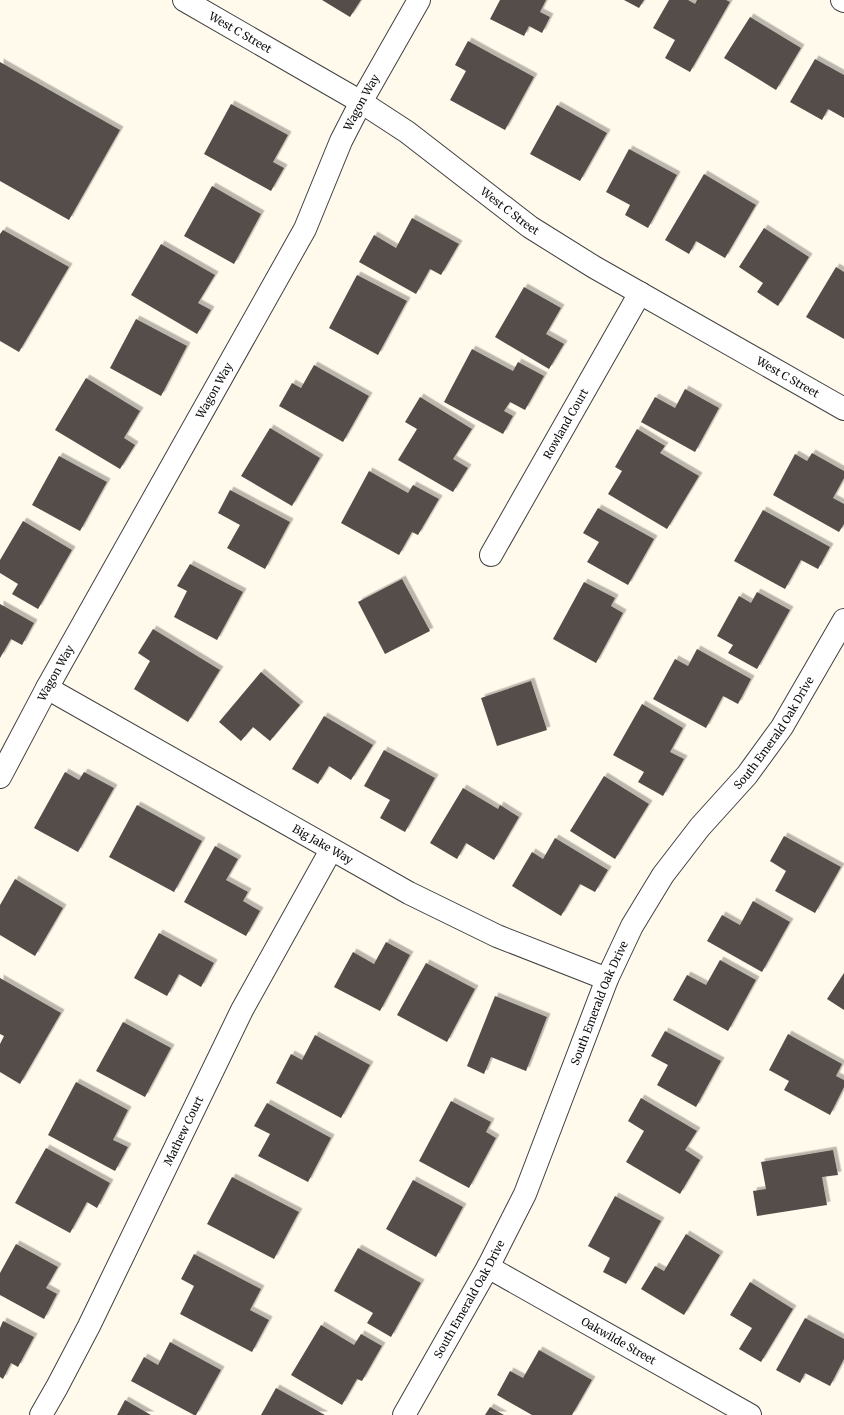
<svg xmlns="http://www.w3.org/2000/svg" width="844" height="1415" viewBox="0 0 844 1415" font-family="Merriweather,serif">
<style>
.building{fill:#554d49;filter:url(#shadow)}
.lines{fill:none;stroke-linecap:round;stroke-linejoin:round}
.minor-casing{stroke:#404040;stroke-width:24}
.tertiary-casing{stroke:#404040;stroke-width:24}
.minor{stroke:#fff;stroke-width:22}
.tertiary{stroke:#fff;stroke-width:22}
.labels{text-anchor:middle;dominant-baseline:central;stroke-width:4;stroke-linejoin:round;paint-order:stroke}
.street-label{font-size:11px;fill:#0d0d0d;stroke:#fff}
</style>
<defs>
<filter id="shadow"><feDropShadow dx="3.5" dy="-3.5" stdDeviation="0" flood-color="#0004"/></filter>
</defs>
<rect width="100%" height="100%" fill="#fffaec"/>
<path class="building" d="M 322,0 L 361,0 L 350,17 Z
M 500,0 L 546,0 L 540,12 L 550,17 L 542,33 L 529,26 L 524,36 L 490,19 Z
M 624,0 L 644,0 L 639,8 Z
M 669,0 L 688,0 L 695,4 L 697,0 L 726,0 L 730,2 L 690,72 L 665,58 L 675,40 L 653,28 Z
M 750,17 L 801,48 L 776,90 L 724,58 Z
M 468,41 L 534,77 L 505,130 L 450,100 L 466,71 L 455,65 Z
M 815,59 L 844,75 L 844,118 L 828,109 L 822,120 L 790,102 Z
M 0,62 L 120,130 L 69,220 L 0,181 Z
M 231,104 L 288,135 L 273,162 L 284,168 L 271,191 L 204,154 Z
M 557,105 L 607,133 L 580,181 L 530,154 Z
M 629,149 L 677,175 L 648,228 L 625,215 L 630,205 L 606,192 Z
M 704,174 L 756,205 L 725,258 L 696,241 L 689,254 L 665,240 Z
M 212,186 L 261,214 L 234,264 L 184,236 Z
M 412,218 L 459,244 L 441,275 L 430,269 L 416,294 L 359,262 L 374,235 L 396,248 Z
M 764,228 L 809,257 L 778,306 L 757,292 L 763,283 L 739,267 Z
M 3,230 L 69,267 L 19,352 L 0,341 L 0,234 Z
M 161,244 L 215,275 L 198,303 L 211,310 L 197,334 L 131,295 Z
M 836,267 L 844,272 L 844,339 L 806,317 Z
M 357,275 L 407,301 L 378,355 L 329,328 Z
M 524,287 L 561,308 L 546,334 L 564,344 L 549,369 L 495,337 Z
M 136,319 L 187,346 L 161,396 L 110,368 Z
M 472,349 L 513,371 L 518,362 L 544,376 L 525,410 L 510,402 L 504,411 L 513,416 L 503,434 L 444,402 Z
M 314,365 L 369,396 L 343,442 L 279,406 L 292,383 L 301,388 Z
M 86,378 L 140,411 L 124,438 L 135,445 L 120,469 L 55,430 Z
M 685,389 L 719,408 L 695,452 L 641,422 L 655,397 L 675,408 Z
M 420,397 L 472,429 L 453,459 L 468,468 L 453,492 L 398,460 L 417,429 L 405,422 Z
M 270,428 L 320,458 L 292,506 L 241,476 Z
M 637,429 L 665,446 L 660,453 L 699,476 L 667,529 L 608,494 L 622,471 L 615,467 Z
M 812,453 L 844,471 L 844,478 L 833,498 L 844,504 L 844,524 L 839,532 L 773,495 L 795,454 L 807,461 Z
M 59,456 L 107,482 L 80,531 L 32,505 Z
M 369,471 L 408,493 L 413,485 L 439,499 L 418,535 L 412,532 L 399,555 L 341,523 Z
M 230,490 L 290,522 L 265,569 L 227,548 L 240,525 L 218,513 Z
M 598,508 L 654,539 L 628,585 L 587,562 L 599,542 L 583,533 Z
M 763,510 L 830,547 L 818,569 L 801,560 L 785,589 L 734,561 Z
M 23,521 L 72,550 L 38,609 L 12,594 L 18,584 L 0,573 L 0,560 Z
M 190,564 L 243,592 L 217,640 L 174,617 L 187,591 L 177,586 Z
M 402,579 L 430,631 L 385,654 L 358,602 Z
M 584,582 L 615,598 L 611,606 L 623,613 L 596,663 L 553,639 Z
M 757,592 L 790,610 L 757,669 L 728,653 L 733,645 L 717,636 L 739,596 L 751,603 Z
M 0,604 L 34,623 L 22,645 L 11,639 L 0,658 Z
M 153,629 L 220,670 L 188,722 L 134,689 L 150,661 L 138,653 Z
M 697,649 L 751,679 L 738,704 L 723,696 L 706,728 L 653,699 L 675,659 L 688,666 Z
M 261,672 L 300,705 L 270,741 L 253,727 L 241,741 L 219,722 Z
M 531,681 L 547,730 L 497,746 L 481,698 Z
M 642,704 L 683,728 L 670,752 L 684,759 L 663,796 L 638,782 L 644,772 L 613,755 Z
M 324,716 L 373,745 L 351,780 L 329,766 L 318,784 L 292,769 Z
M 384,750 L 435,778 L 405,832 L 380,818 L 390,800 L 364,786 Z
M 65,772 L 79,780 L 84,772 L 114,788 L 78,852 L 34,828 Z
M 604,776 L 649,804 L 615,859 L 570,831 Z
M 463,788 L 498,809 L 500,805 L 519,817 L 494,860 L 466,843 L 457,859 L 430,843 Z
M 137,805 L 202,841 L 174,892 L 109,857 Z
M 784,836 L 841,867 L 815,913 L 775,891 L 786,871 L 770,861 Z
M 555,838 L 608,870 L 595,892 L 580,884 L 561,916 L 512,886 L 532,852 L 543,859 Z
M 215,846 L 238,859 L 226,880 L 248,892 L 243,901 L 260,911 L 246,936 L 184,902 Z
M 15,879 L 63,908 L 35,956 L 0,935 L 0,905 Z
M 753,901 L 790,922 L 762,972 L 707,941 L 722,915 L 740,925 Z
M 159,933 L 214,963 L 201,987 L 179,974 L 167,996 L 134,978 Z
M 386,942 L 410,955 L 380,1011 L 334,987 L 353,952 L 374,964 Z
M 720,960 L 756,980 L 728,1031 L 673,1000 L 687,975 L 706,985 Z
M 426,963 L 475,989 L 447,1042 L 397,1015 Z
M 844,973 L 844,1010 L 827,999 Z
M 0,978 L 61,1013 L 20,1084 L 0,1072 L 0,1044 L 4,1036 L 0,1034 Z
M 495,996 L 547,1017 L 526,1071 L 491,1057 L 484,1074 L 467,1066 Z
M 123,1022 L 171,1048 L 145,1097 L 96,1071 Z
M 665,1031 L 721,1061 L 696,1107 L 657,1085 L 668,1065 L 651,1056 Z
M 788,1034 L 842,1064 L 836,1076 L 844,1080 L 844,1087 L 830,1115 L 784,1090 L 789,1081 L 769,1070 Z
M 315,1035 L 370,1065 L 341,1118 L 276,1083 L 291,1054 L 302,1060 Z
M 76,1082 L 128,1110 L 113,1140 L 128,1147 L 115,1171 L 48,1135 Z
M 641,1098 L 697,1131 L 685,1150 L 700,1160 L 680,1194 L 626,1162 L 644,1131 L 628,1121 Z
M 451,1101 L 491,1122 L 486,1132 L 496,1138 L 469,1188 L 419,1161 Z
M 267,1103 L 331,1138 L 308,1182 L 258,1156 L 270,1134 L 254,1126 Z
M 46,1148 L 110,1183 L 97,1208 L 87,1202 L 70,1233 L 15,1203 Z
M 833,1150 L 838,1175 L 822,1177 L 827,1205 L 757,1216 L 753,1191 L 766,1189 L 761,1162 Z
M 232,1177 L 299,1212 L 274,1259 L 207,1224 Z
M 413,1180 L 463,1207 L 436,1257 L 386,1229 Z
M 615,1196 L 661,1221 L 626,1284 L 603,1272 L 610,1258 L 588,1246 Z
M 686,1234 L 720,1255 L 684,1315 L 641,1289 L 655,1266 L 664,1271 Z
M 16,1244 L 58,1267 L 46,1288 L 57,1294 L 44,1319 L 0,1295 L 0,1273 Z
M 358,1248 L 421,1283 L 391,1337 L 367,1323 L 373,1313 L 334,1291 Z
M 194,1254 L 261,1289 L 250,1310 L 269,1320 L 252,1352 L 180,1314 L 194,1286 L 181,1279 Z
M 750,1282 L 793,1309 L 761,1362 L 739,1349 L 752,1328 L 730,1315 Z
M 805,1318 L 844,1339 L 844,1359 L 830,1386 L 805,1373 L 800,1383 L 776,1370 Z
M 3,1321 L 34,1337 L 18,1367 L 11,1363 L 3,1379 L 0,1377 L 0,1328 Z
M 321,1325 L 354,1345 L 361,1334 L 382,1346 L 362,1381 L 357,1379 L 342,1405 L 291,1375 Z
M 170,1342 L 221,1370 L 196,1415 L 194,1415 L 131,1381 L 144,1357 L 158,1365 Z
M 539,1350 L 592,1380 L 572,1415 L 532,1415 L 497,1395 L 510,1371 L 523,1378 Z
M 276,1388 L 325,1415 L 261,1415 Z
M 125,1400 L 151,1415 L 117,1415 Z
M 490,1407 L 504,1415 L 485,1415 Z"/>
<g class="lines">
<defs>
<g id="minor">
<path d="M 842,0 L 844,1"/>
<path id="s1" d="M 491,555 L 640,293"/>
<path id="s2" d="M 47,688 L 409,893 L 497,936 L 607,979"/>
<path id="s3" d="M 0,777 L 47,688 L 305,229 L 341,141 L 361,102 L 419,0"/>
<path id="s4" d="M 488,1267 L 750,1415"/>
<path id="s5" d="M 41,1415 L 57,1387 L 89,1326 L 242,1010 L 331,850"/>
</g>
<g id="tertiary">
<path id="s6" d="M 184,0 L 361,102 L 407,132 L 530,227 L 594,267 L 844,409"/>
<path id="s7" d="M 404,1415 L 488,1267 L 525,1194 L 607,979 L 632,926 L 663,875 L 700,827 L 747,775 L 782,727 L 844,620"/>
</g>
</defs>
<use href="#minor" class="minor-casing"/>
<use href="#tertiary" class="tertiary-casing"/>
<use href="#minor" class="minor"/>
<use href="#tertiary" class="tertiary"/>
</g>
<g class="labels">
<g class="street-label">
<text stroke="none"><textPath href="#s6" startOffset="65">West C Street</textPath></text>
<text stroke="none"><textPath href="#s3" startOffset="766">Wagon Way</textPath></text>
<text stroke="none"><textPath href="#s6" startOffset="389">West C Street</textPath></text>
<text stroke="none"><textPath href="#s6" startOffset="713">West C Street</textPath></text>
<text stroke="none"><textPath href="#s3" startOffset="442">Wagon Way</textPath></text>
<text stroke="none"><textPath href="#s1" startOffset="151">Rowland Court</textPath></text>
<text stroke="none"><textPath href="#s3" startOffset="118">Wagon Way</textPath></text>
<text stroke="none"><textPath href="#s7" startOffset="781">South Emerald Oak Drive</textPath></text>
<text stroke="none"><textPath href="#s2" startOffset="317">Big Jake Way</textPath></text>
<text stroke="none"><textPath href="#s7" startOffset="457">South Emerald Oak Drive</textPath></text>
<text stroke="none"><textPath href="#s5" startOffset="318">Mathew Court</textPath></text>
<text stroke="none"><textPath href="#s7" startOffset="133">South Emerald Oak Drive</textPath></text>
<text stroke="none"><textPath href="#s4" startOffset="150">Oakwilde Street</textPath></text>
</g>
</g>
</svg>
